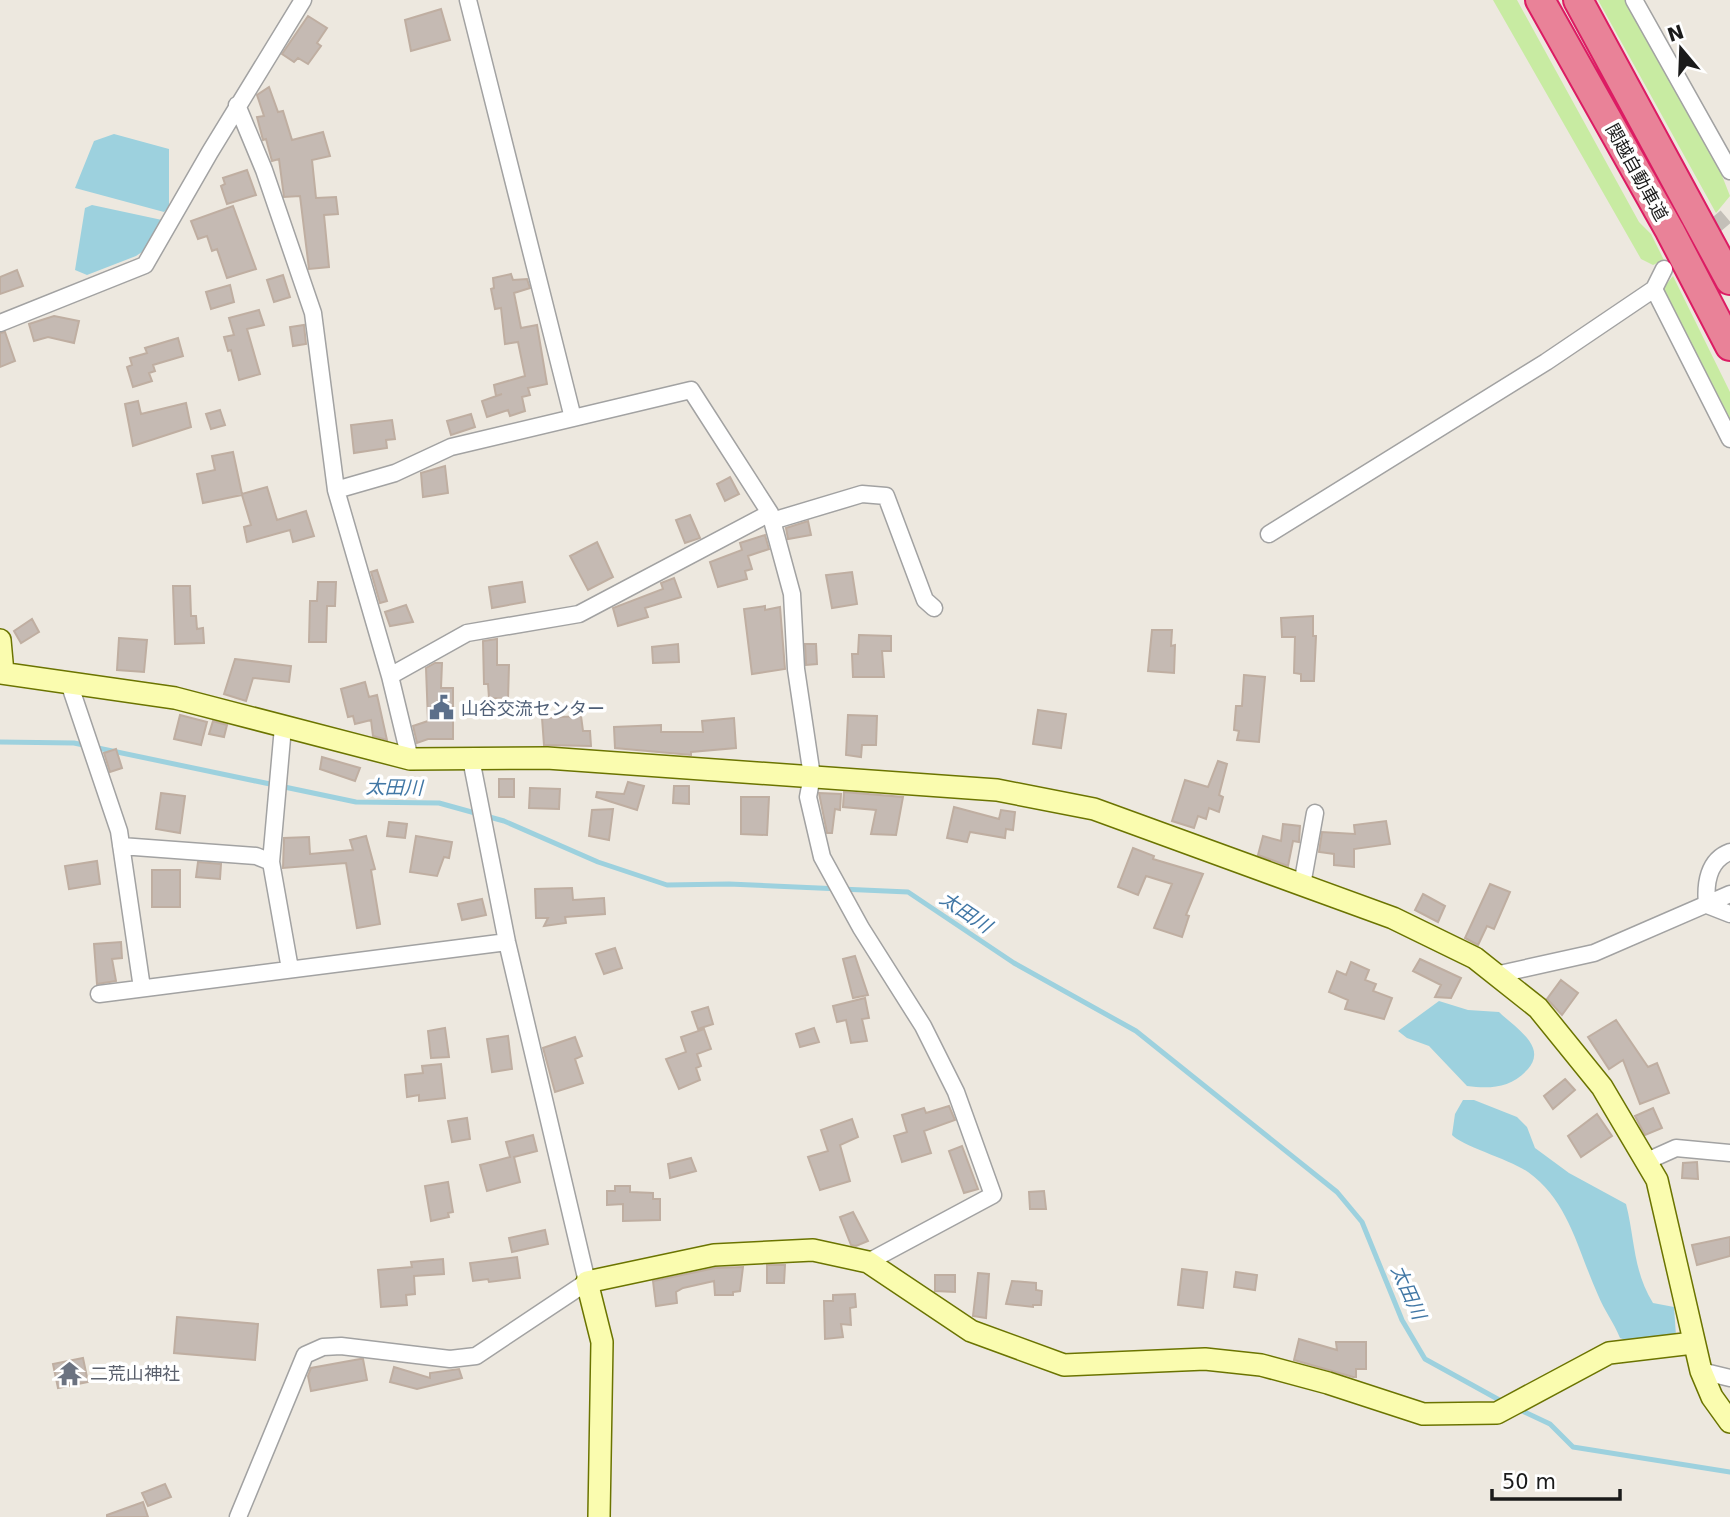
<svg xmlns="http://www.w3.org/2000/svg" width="1730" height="1517" viewBox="0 0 1730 1517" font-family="'DejaVu Sans','Noto Sans JP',sans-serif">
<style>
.grass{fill:#c8eba2}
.water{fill:#9dd1de}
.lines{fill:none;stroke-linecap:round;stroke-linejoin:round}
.stream{stroke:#9dd1de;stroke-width:5}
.building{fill:#c5bab3;stroke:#bfaea1;stroke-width:2}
.street-tunnel{stroke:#c3bfb8;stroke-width:16;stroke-dasharray:16 8;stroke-linecap:butt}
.street-casing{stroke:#a2a2a2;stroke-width:19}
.secondary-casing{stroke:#6b7400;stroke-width:24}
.highway-casing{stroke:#dc1c63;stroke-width:32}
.street{stroke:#fff;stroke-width:16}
.secondary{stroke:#fafcaf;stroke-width:21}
.highway{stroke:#e98298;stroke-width:28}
.labels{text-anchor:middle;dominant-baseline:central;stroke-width:7;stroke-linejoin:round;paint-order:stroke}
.street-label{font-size:18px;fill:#1b1b1b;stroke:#fff}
.service-label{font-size:18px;fill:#4e5e75;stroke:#fff;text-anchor:start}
.worship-label{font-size:18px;fill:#5b616d;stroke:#fff;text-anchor:start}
.water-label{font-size:19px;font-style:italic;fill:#4177a5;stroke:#fff}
</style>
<rect width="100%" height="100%" fill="#ede8df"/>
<path class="grass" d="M 1493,0 L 1517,0 L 1639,222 L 1651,234 L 1664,260 L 1653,265 L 1641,259 Z
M 1598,0 L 1625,0 L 1719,168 L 1730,196 L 1716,213 Z
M 1673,276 L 1730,392 L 1730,424 L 1663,295 L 1664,287 Z"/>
<path class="water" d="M 114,134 L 169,149 L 169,207 L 164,212 L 75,188 L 94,141 Z
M 92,205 L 162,220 L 151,246 L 136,256 L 87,275 L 75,270 L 85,208 Z
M 1439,1001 L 1468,1010 L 1499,1012 C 1509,1022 1528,1034 1533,1048 C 1536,1056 1533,1063 1528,1069 C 1511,1088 1491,1089 1467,1086 L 1429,1046 L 1407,1038 L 1398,1031 Z
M 1463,1100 L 1474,1100 L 1517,1117 L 1527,1127 L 1535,1148 L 1569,1173 L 1626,1204 C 1635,1239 1633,1271 1653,1303 L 1674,1307 L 1676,1336 L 1628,1341 L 1620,1338 C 1614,1323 1604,1310 1598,1295 C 1578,1251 1569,1201 1528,1172 C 1511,1160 1460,1145 1452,1135 L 1455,1114 Z"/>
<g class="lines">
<path class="stream" d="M 0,742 L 74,743 L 356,802 L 439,803 L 504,821 L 598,862 L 667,885 L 729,884 L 908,892 L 1014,963 L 1136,1031 L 1337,1192 L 1362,1222 L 1402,1320 L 1425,1359 L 1503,1402
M 1518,1409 L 1550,1424 L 1573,1447 L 1730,1472"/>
</g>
<path class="building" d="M 441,9 L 450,40 L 411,51 L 405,20 Z
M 308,16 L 327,28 L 317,43 L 321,46 L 308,64 L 298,58 L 294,62 L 282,54 Z
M 269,87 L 278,112 L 283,111 L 292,140 L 323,132 L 330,156 L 312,160 L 316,198 L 336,197 L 338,214 L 324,215 L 329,267 L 309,269 L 300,196 L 284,197 L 279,159 L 272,161 L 266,139 L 263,140 L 257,117 L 264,116 L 257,95 Z
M 247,170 L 256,195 L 227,204 L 221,186 L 225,184 L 223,178 Z
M 233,206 L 256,269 L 227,278 L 217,249 L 212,251 L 207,236 L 198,239 L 191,221 Z
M 17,270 L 23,286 L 0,294 L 0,277 Z
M 511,274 L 513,280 L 527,279 L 530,288 L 514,293 L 521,328 L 537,325 L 547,384 L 528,388 L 530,395 L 522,397 L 525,411 L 510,416 L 508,410 L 487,417 L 482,401 L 502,394 L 496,396 L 494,385 L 525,376 L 518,342 L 505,344 L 501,308 L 495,309 L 491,289 L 494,288 L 493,278 Z
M 283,275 L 290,297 L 274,302 L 267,280 Z
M 230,285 L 234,302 L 211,309 L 206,292 Z
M 259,310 L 264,325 L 247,329 L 260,374 L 239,380 L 231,350 L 228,351 L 224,337 L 234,335 L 229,318 Z
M 54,316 L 79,321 L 74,343 L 48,337 L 34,341 L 29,324 Z
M 304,325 L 306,344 L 293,346 L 290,327 Z
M 5,332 L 15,361 L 0,367 L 0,333 Z
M 178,338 L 183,356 L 153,365 L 155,371 L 149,373 L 152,381 L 133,387 L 127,367 L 132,365 L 130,358 L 147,353 L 145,348 Z
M 138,401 L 141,414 L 186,403 L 191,427 L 133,446 L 125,404 Z
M 220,410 L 225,425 L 211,429 L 206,414 Z
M 471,414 L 475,427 L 451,435 L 447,421 Z
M 392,420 L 395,439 L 386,440 L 387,448 L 354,453 L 351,425 Z
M 233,452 L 242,494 L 267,487 L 277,520 L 306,511 L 314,536 L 293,542 L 290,530 L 247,542 L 244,527 L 251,525 L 242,495 L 203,503 L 197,474 L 215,470 L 212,456 Z
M 445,466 L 448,493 L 423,497 L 421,473 Z
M 730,477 L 739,494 L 725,501 L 717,484 Z
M 690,515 L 700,538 L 685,543 L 676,520 Z
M 808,521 L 811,535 L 788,539 L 786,528 Z
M 765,535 L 769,549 L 748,556 L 752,569 L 745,571 L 747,579 L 718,587 L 710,562 L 742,550 L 740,543 Z
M 597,542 L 613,577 L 588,590 L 570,556 Z
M 377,570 L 387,601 L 380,603 L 371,572 Z
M 852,572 L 857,604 L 832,608 L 826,575 Z
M 674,578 L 681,597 L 645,608 L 648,617 L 618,626 L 613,608 L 663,589 L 661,583 Z
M 318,582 L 336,582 L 335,606 L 327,606 L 326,642 L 309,642 L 310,601 L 317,601 Z
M 522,582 L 525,602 L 492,608 L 489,587 Z
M 173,586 L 190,586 L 191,616 L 196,616 L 197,629 L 203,628 L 204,643 L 175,644 Z
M 406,605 L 413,622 L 390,626 L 385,612 Z
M 765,606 L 765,610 L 780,607 L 785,669 L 752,674 L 744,609 Z
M 1313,616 L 1313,636 L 1316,636 L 1314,681 L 1301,681 L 1301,674 L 1294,673 L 1295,637 L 1282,637 L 1281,618 Z
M 32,619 L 39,632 L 21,643 L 14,631 Z
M 1152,630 L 1172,630 L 1171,646 L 1175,645 L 1174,673 L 1148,671 Z
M 859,635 L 891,636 L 891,651 L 882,651 L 884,677 L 853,677 L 852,654 L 858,654 Z
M 119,638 L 147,640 L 144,672 L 117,670 Z
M 497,639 L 497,665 L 509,665 L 508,699 L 489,698 L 488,684 L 484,684 L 483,641 Z
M 678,644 L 679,662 L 653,663 L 652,647 Z
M 805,644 L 816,644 L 817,664 L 806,665 Z
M 235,659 L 291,666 L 289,682 L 253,678 L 246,701 L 224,694 Z
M 435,663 L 442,663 L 441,688 L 453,688 L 453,739 L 428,739 L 417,743 L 413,726 L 428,721 L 426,668 Z
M 1244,675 L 1265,677 L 1259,742 L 1237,740 L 1239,731 L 1234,730 L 1236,706 L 1242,706 Z
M 365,682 L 369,697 L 377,695 L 387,740 L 373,736 L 371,720 L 355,724 L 353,716 L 348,717 L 341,689 Z
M 1038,710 L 1066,714 L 1061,748 L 1033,744 Z
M 180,715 L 207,722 L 201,745 L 174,739 Z
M 848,715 L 877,716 L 876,745 L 862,745 L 861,757 L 846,755 Z
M 581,716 L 583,731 L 590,731 L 591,746 L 544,745 L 542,718 Z
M 734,718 L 736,748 L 691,752 L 691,755 L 615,748 L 614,727 L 661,725 L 661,732 L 703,732 L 702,721 Z
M 213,721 L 227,725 L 224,737 L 209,734 Z
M 116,749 L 122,768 L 110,772 L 104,753 Z
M 322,757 L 360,768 L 355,781 L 320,769 Z
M 1218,761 L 1227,764 L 1219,795 L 1223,797 L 1219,812 L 1209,808 L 1206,819 L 1198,816 L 1194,828 L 1172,821 L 1185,780 L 1208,787 Z
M 499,779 L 514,779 L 514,797 L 499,797 Z
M 628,782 L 644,786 L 637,810 L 596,797 L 597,792 L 624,794 Z
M 674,786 L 689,786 L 689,804 L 673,803 Z
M 530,788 L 560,789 L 559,809 L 529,808 Z
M 844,792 L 903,797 L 896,835 L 871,834 L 876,810 L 843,807 Z
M 161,793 L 185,796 L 180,833 L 156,829 Z
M 819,793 L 841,794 L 840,810 L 835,809 L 832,833 L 827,833 Z
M 741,797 L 769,797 L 767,835 L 741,834 Z
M 954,807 L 999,819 L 1001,810 L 1015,812 L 1013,830 L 1006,829 L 1005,838 L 970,832 L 967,842 L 947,838 Z
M 613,809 L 609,840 L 589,836 L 592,810 Z
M 1386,821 L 1390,844 L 1354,849 L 1354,867 L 1334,865 L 1334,854 L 1319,852 L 1322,832 L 1355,834 L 1354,825 Z
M 389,822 L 407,824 L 405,838 L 387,836 Z
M 1283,824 L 1300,826 L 1299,842 L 1293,841 L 1288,866 L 1258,855 L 1263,836 L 1281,841 Z
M 366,836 L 375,869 L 371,870 L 380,924 L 357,928 L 346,863 L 283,868 L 284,838 L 309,837 L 310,854 L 353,850 L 350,840 Z
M 416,836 L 452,842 L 449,858 L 444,857 L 437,876 L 410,872 Z
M 1133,848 L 1154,856 L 1153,859 L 1203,874 L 1186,915 L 1189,916 L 1182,937 L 1154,928 L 1172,884 L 1146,876 L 1138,895 L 1118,887 Z
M 97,861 L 100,884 L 69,889 L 65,866 Z
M 198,862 L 221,864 L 220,879 L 196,877 Z
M 152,870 L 180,870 L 180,907 L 152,907 Z
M 1490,884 L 1510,892 L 1494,929 L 1487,926 L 1478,945 L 1465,938 Z
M 572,888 L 573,900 L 604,898 L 605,914 L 565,917 L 566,923 L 544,926 L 548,918 L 536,918 L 535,889 Z
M 1423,894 L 1445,906 L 1438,922 L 1415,910 Z
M 482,899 L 486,915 L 462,920 L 458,904 Z
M 121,942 L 122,958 L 112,959 L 116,981 L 97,984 L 94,944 Z
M 615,948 L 622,968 L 604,974 L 596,954 Z
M 855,956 L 868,995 L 853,998 L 843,959 Z
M 1420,959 L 1461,978 L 1451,998 L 1435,997 L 1441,985 L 1413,971 Z
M 1351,962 L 1369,970 L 1365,980 L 1376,984 L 1373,991 L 1392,998 L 1384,1019 L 1345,1009 L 1348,1000 L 1329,992 L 1337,971 L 1346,975 Z
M 1561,980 L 1578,993 L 1562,1015 L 1547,999 Z
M 865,998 L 869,1018 L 862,1019 L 867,1041 L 851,1043 L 846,1020 L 837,1022 L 833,1006 Z
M 708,1007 L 713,1024 L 698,1029 L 692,1012 Z
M 1616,1020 L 1648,1067 L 1657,1063 L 1669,1093 L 1640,1104 L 1623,1060 L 1609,1069 L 1588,1037 Z
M 445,1028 L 449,1057 L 431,1058 L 428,1031 Z
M 814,1028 L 819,1042 L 800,1047 L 796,1034 Z
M 704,1029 L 711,1049 L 697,1054 L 701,1066 L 696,1068 L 700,1080 L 679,1089 L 666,1059 L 686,1052 L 681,1037 Z
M 508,1036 L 512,1069 L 492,1072 L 487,1039 Z
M 575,1037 L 582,1056 L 575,1059 L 583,1083 L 555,1092 L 543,1048 Z
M 441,1064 L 445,1098 L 419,1101 L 419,1095 L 407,1097 L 405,1075 L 423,1073 L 422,1066 Z
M 1565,1079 L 1575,1090 L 1553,1109 L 1544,1096 Z
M 949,1106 L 955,1120 L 924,1131 L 931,1153 L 902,1162 L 894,1136 L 907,1132 L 902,1115 L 924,1108 L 926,1113 Z
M 1653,1108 L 1662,1128 L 1645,1135 L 1635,1116 Z
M 1597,1114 L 1612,1136 L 1581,1157 L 1568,1136 Z
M 467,1118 L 470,1139 L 452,1142 L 448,1121 Z
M 852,1119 L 858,1137 L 840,1145 L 850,1181 L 820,1190 L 808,1157 L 828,1151 L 821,1130 Z
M 533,1135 L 537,1151 L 514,1157 L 520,1182 L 487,1191 L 480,1165 L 510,1157 L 506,1142 Z
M 962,1146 L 978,1189 L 964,1193 L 949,1151 Z
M 691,1158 L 696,1171 L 670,1178 L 668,1164 Z
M 1697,1162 L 1698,1179 L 1682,1178 L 1683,1163 Z
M 448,1182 L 453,1212 L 448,1213 L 449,1217 L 431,1221 L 425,1186 Z
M 615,1186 L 630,1186 L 630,1192 L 653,1193 L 653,1199 L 660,1199 L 660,1220 L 623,1221 L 623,1204 L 607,1205 L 607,1191 L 615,1191 Z
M 1044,1191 L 1046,1209 L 1030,1209 L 1029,1192 Z
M 853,1212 L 868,1241 L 856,1246 L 851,1245 L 840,1217 Z
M 545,1230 L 548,1244 L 512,1252 L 509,1238 Z
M 1730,1237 L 1730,1256 L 1697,1265 L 1692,1245 Z
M 517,1257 L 520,1278 L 489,1282 L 488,1279 L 473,1281 L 470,1263 Z
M 443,1259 L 444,1274 L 414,1276 L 415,1294 L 406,1295 L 407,1305 L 381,1307 L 378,1270 L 412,1267 L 411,1262 Z
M 767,1265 L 785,1265 L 784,1283 L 767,1283 Z
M 743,1267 L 740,1291 L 733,1292 L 733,1295 L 715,1295 L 714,1281 L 683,1288 L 676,1292 L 677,1303 L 656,1306 L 653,1281 L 715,1268 Z
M 1182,1269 L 1207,1272 L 1203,1308 L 1178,1305 Z
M 1236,1272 L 1257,1275 L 1255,1290 L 1234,1287 Z
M 978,1273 L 989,1274 L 986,1318 L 973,1316 Z
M 935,1275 L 955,1275 L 955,1292 L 935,1291 Z
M 1012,1281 L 1036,1283 L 1036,1290 L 1042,1291 L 1041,1305 L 1033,1305 L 1033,1307 L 1006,1304 Z
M 855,1294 L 856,1307 L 850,1308 L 851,1325 L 841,1324 L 843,1337 L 825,1339 L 824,1301 L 833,1301 L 833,1295 Z
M 177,1317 L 258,1324 L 255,1360 L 174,1353 Z
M 1299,1339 L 1337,1350 L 1336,1342 L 1366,1342 L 1366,1369 L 1356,1369 L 1356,1377 L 1353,1377 L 1294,1360 Z
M 83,1358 L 88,1382 L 58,1388 L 53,1364 Z
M 360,1359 L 363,1359 L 367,1380 L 311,1391 L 308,1376 L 311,1368 Z
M 394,1367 L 430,1378 L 430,1373 L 459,1369 L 462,1378 L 417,1389 L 390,1382 Z
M 165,1484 L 171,1497 L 148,1506 L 142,1493 Z
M 143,1502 L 148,1517 L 107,1517 L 107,1515 Z"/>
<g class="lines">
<path class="street-tunnel" d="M 1677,258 L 1730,213"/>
<defs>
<path id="street" d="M 468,0 L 573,418
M 1634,0 L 1730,171
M 237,105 L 264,170 L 313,313 L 336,490 L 390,676 L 410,759
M 1654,289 L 1730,439
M 0,323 L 145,265 L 210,152 L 303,0
M 336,490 L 395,473 L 451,447 L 691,390 L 770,513 L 792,594 L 796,669 L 812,776 L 808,797 L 822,857 L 861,928 L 923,1026 L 956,1092 L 993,1195 L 868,1262
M 772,521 L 862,494 L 886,496 L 925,600 L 934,608
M 1269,534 L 1546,362 L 1654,289 L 1664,269
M 390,676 L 467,633 L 579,614 L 770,513
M 69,683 L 119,831 L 142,988
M 121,846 L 256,856 L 271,862 L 290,969
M 271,862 L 283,727
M 1302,885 L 1315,813
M 1707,905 C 1705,884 1708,860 1730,852
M 1707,905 L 1730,914
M 1495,975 L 1594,953 L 1730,894
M 99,994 L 507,942
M 1647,1161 L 1676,1148 L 1730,1153
M 1701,1371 L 1730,1378
M 238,1517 L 305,1355 L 323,1347 L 341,1346 L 450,1359 L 476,1356 L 587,1282 L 507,942 L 471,759"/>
<path id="secondary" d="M 0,640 L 3,673
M 0,673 L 175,698 L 410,759 L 547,758 L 997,790 L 1094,809 L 1393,918 L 1475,958 L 1538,1008 L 1602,1087 L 1657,1180 L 1701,1371 L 1712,1397 L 1730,1422
M 599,1517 L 602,1342 L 587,1282 L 714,1255 L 813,1250 L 868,1262 L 971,1331 L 1064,1365 L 1205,1359 L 1261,1365 L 1328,1383 L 1423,1414 L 1497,1413 L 1609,1353 L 1693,1343"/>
<path id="highway" d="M 1540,0 L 1670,231 L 1730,346
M 1578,0 L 1730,280"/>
</defs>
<use href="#street" class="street-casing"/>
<use href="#secondary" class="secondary-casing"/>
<use href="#highway" class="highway-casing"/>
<use href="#street" class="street"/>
<use href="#secondary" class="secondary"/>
<use href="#highway" class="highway"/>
</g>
<defs>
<symbol id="civic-bare" viewBox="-9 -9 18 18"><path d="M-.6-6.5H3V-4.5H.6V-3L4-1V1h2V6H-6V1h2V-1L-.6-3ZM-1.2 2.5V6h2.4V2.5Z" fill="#5c6f8a" stroke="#fff" stroke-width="2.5" paint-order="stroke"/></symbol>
<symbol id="temple-bare" viewBox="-9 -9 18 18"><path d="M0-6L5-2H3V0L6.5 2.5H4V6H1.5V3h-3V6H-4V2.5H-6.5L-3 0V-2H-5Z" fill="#6b7280" stroke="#fff" stroke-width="2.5" paint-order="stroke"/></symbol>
</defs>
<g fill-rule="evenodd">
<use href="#civic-bare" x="424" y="690" width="35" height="35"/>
<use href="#temple-bare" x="52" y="1356" width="35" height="35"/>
</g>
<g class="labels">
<g class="street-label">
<text transform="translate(1637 172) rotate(61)">関越自動車道</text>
</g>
<g class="service-label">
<text x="461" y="708">山谷交流センター</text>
</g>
<g class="worship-label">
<text x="90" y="1373">二荒山神社</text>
</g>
<g class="water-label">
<text transform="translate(394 787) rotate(1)">太田川</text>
<text transform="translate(966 912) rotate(34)">太田川</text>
<text transform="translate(1409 1292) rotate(66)">太田川</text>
</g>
</g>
<g transform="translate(1681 49) rotate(341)" stroke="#ffffff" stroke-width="5" paint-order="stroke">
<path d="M0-5L12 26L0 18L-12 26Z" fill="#1b1b1b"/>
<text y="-10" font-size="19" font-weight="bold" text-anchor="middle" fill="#1b1b1b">N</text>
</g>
<path d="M1492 1489v10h128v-10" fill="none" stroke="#1b1b1b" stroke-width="3.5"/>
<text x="1502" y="1489" font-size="21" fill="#1b1b1b" stroke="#ffffff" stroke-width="5" paint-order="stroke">50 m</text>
</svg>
